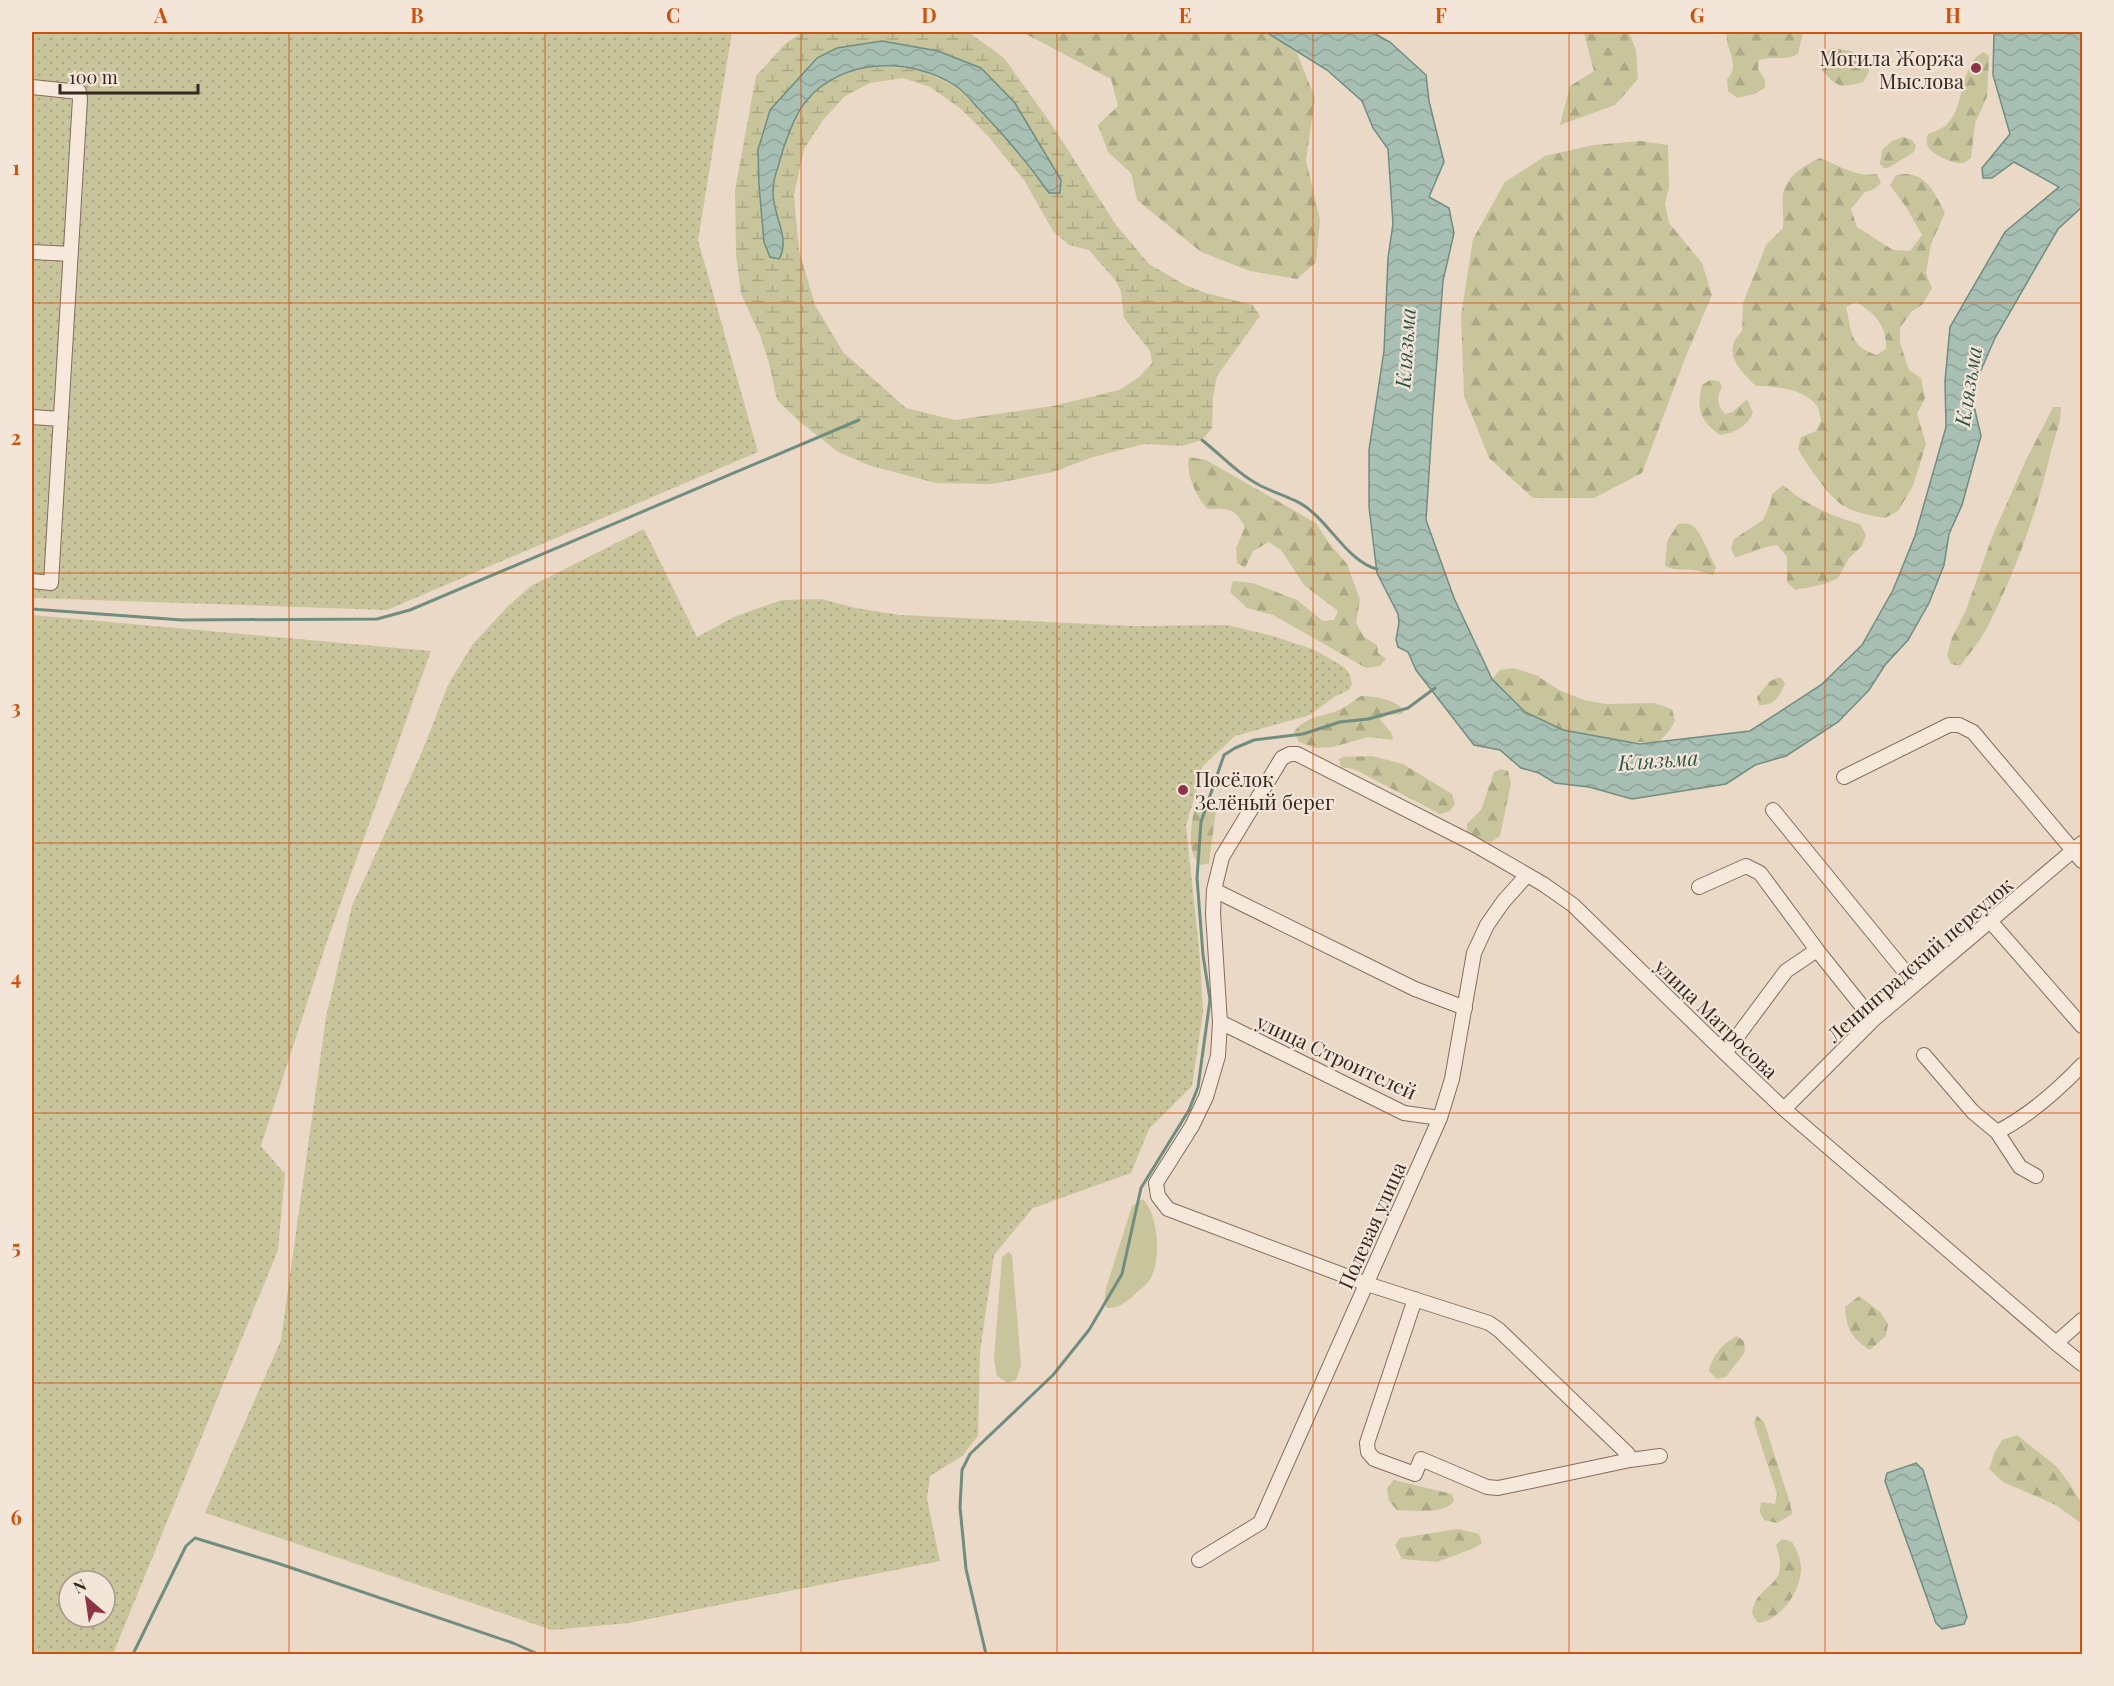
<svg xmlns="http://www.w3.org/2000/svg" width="2114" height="1686" viewBox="0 0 2114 1686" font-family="'Playfair Display',serif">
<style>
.grass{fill:#c8c49c}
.forest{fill:url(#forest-firs);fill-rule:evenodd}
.wetland{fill:url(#wetland-marsh);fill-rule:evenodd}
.park{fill:url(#park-dots);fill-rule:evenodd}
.water{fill:url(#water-waves);stroke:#708d80;stroke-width:1.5}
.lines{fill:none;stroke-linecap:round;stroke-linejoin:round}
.stream{stroke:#708d80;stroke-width:3}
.minor-casing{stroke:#856b5e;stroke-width:16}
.minor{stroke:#f6e8da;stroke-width:14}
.grid{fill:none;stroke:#cd520f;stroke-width:1.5;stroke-opacity:0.55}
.poi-dot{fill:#8f3347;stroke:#f3e5d7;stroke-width:2}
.labels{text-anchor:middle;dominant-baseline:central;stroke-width:4.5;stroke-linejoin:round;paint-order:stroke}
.poi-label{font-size:20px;fill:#372721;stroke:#f3e5d7;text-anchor:end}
.street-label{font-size:20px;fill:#372721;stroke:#f3e5d7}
.water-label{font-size:21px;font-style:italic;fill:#31554b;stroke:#f3e5d7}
.neatline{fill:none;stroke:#cd520f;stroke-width:2}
.grid-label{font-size:20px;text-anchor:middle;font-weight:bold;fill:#cd520f}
</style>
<defs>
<pattern id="forest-firs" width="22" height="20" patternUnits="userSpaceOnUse" patternTransform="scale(1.5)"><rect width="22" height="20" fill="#c8c49c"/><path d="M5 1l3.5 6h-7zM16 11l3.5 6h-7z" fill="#aca886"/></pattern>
<pattern id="wetland-marsh" width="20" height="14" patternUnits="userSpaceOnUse" patternTransform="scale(1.5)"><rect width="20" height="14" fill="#c8c49c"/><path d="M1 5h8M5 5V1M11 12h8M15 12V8" fill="none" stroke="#aca886"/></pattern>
<pattern id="park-dots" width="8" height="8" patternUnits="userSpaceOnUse" patternTransform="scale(1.5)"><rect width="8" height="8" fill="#c8c49c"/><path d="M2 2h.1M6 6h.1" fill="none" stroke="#aca886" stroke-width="1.8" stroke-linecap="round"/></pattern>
<pattern id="water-waves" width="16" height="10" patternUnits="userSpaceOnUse" patternTransform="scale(1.5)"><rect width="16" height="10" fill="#a8bfb4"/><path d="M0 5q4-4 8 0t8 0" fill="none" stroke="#91a49a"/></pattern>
</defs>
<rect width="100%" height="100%" fill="#ebd9c8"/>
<path class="grass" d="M 1143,1199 C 1159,1216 1162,1261 1149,1281 C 1145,1286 1137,1292 1132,1297 C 1125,1303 1116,1309 1107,1308 L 1104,1303 L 1106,1288 L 1132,1206 Z
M 1008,1252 L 1012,1255 L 1021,1365 L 1016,1380 L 1008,1383 L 997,1376 L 994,1359 L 1002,1257 Z"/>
<path class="forest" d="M 1022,32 L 1266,32 L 1297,53 L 1315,98 L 1306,160 L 1320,220 L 1316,262 L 1297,279 L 1250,271 L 1201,252 L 1137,200 L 1131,173 L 1108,152 L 1098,125 L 1118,106 L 1111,79 Z
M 1567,32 L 1629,32 L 1636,50 L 1638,79 L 1615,105 L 1560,125 L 1570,86 L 1594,71 L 1584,34 Z
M 1727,32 L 1803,32 L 1798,54 C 1786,61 1773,56 1759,60 L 1758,69 L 1765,80 L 1765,88 L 1754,94 L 1737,98 L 1728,91 L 1727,79 C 1742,65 1724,49 1727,32 Z
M 1832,48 L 1851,51 L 1868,61 L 1869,72 L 1863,82 C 1841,88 1837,88 1822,70 L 1823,55 Z
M 1984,52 L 1989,56 L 1987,97 L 1975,123 L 1971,158 C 1968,160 1966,162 1963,163 C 1954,165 1928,153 1927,144 C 1926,140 1927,137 1928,134 C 1933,132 1941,129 1945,126 C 1967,107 1958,64 1984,52 Z
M 1903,137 L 1912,140 L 1916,146 L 1914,152 L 1888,168 L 1884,168 L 1880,164 L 1882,150 L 1892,141 Z
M 1641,141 L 1668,145 L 1669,188 L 1665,203 L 1669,223 L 1702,263 L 1712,295 L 1686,356 L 1642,473 L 1594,498 L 1533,498 L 1489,458 L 1464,396 L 1461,316 L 1473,239 L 1505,182 L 1545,156 L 1593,145 Z
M 1819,158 C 1840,165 1855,178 1877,174 L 1881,183 L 1874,189 L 1865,192 L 1851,209 L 1857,227 L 1893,250 L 1910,251 L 1922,235 L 1906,207 L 1890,185 L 1896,175 C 1924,169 1934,191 1945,213 L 1931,244 L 1926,273 L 1932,288 L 1923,304 L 1911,312 L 1900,328 L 1900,343 L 1909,370 L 1921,378 L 1925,398 L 1917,414 L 1926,444 L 1913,486 L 1898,511 L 1885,518 C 1869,515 1849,512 1837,501 C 1826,492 1805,462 1798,449 L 1801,437 L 1816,431 L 1821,420 C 1820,416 1819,410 1817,406 C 1805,389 1775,386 1756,386 C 1739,370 1721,352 1742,331 L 1743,303 L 1757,268 L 1766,245 L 1783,228 C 1784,218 1782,202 1783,194 C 1787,175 1803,167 1819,158 ZM 1856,302 C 1875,313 1887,326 1886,349 L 1876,355 C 1849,345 1852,332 1846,307 Z
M 1710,380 L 1719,381 L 1722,387 C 1716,399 1717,404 1725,414 L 1733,412 L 1747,399 L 1753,413 C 1746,427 1735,433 1720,435 C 1700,421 1696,409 1702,385 Z
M 2053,407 L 2061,407 C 2061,423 2055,436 2051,451 C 2037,512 2015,573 1987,628 C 1980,641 1969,654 1960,666 L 1951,664 L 1947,655 L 1952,638 L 1966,610 L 1992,537 L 2026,460 Z
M 1189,457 L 1206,460 L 1316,523 L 1329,543 L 1347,564 L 1360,600 L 1356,623 L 1364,637 L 1377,645 L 1378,653 L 1386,659 L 1380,666 L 1366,668 L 1273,615 L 1247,608 L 1230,592 L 1233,581 L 1253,583 L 1297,600 L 1323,621 L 1334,620 L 1338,611 L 1304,585 L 1281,550 L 1269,542 L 1253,551 L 1245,568 L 1237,563 L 1236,548 L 1245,527 C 1235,508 1229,508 1208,509 C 1197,499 1185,472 1189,457 Z
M 1783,485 C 1808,506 1829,515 1860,524 L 1866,535 L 1862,546 L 1849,558 L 1838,578 L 1825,584 L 1795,590 L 1787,582 L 1787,557 L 1777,545 C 1762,546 1751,554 1735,557 L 1731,549 L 1734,539 L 1763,520 L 1770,504 L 1772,494 Z
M 1678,524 C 1682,524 1686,523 1689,524 C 1701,528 1709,556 1716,567 L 1713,575 C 1707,574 1705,573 1699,571 C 1688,568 1675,572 1665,566 L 1667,541 Z
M 1513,668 L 1536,675 L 1559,690 L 1584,700 L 1605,704 L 1654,703 L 1672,709 L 1675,721 L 1669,731 L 1659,742 C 1625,745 1553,733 1524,712 C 1512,704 1502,689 1492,679 L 1500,670 Z
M 1780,677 L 1785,683 C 1780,696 1774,706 1759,705 L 1757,697 L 1770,681 Z
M 1361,696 C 1375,696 1394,699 1404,710 L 1402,714 L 1388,715 L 1380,719 L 1392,734 L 1393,740 L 1368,737 L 1333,747 L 1316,748 L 1299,742 L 1294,732 C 1305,716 1324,717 1341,709 C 1348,706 1354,700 1361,696 Z
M 1372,756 L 1403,764 L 1452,794 L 1455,804 L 1450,811 L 1440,814 L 1354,769 L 1341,767 L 1339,759 L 1343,757 Z
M 1501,769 L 1508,771 L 1511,783 L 1500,836 L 1491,842 L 1483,841 L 1467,832 L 1467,824 L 1481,810 L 1494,772 Z
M 1214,799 L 1217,803 L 1209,863 L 1201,865 C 1186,854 1191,827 1194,810 Z
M 1859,1296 L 1880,1312 L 1888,1324 L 1886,1336 L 1870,1350 C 1852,1339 1846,1328 1845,1307 Z
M 1737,1336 L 1744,1341 L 1745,1352 L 1726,1377 L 1717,1379 L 1709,1371 C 1711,1357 1724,1342 1737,1336 Z
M 1757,1416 L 1764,1422 L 1790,1503 L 1792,1514 L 1777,1523 L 1764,1520 L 1760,1512 L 1761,1502 L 1775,1504 L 1777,1494 L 1754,1423 Z
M 2017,1435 L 2056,1466 L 2069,1483 L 2082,1504 L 2082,1524 L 2056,1505 L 2003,1482 L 1989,1469 L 1995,1452 L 2002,1440 Z
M 1394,1480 L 1452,1494 L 1454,1501 C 1444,1515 1414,1510 1397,1510 L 1389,1501 L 1387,1488 Z
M 1458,1529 L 1479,1534 L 1482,1543 L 1472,1549 L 1437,1562 L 1402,1559 L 1395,1545 L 1400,1538 Z
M 1782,1539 L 1792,1542 C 1797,1550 1801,1559 1801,1568 C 1801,1591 1781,1620 1758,1623 L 1752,1614 C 1755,1581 1792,1591 1776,1545 Z"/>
<path class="wetland" d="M 803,32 L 968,32 L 1004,58 L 1052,125 L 1116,225 L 1149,264 L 1185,285 L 1206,293 L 1253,305 L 1260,316 L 1217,376 L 1213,397 L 1212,428 L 1202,440 L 1182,446 L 1144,444 L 1093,457 L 1053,472 L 992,484 L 936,483 L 871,466 L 838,452 L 799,421 L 777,400 L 769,363 L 760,335 L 741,294 L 736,255 L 735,190 L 756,76 L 786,43 ZM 817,58 L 981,68 L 1048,193 L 1033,170 L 992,123 L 957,87 L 916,68 L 863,66 L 828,81 L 806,101 L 791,129 L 777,168 L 773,194 L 776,218 L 782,235 L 759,185 ZM 903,78 L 930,87 L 961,109 L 987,135 L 1024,180 L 1053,231 L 1069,245 L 1089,250 L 1116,281 L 1121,292 L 1124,318 L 1150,351 L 1152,363 L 1139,377 L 1119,390 L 1053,406 L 955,420 L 906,408 L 843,352 L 815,305 L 799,250 L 794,195 L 804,149 L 823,120 L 845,96 L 870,83 Z"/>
<path class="park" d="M 32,32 L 732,32 L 698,240 L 758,452 L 387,610 L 32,598 Z
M 644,529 L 697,637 L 736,616 L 782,600 L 821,599 L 856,608 L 900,615 L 1133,626 L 1227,625 L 1273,636 L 1315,650 L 1344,667 L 1350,674 L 1352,684 L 1349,690 L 1334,697 L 1310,715 L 1235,736 L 1203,766 L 1186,826 L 1200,958 L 1203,1013 L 1192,1086 L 1149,1129 L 1131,1173 L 1033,1208 L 994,1255 L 980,1352 L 978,1436 L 962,1456 L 930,1476 L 927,1499 L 940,1561 L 629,1623 L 552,1630 L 205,1513 L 281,1340 L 326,1017 L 352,906 L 421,754 L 449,683 L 473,644 L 508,606 L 531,586 Z
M 32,615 L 431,651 L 325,947 L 261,1146 L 285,1174 L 278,1250 L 113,1654 L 32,1654 ZM 69,1581 L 105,1581 L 105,1617 L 69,1617 Z"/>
<path class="water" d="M 1266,32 L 1372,32 L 1390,42 L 1426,75 L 1429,101 L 1444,162 L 1429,197 L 1449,208 L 1454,233 L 1443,281 L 1433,411 L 1426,520 L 1454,598 L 1492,679 L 1525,712 L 1563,730 L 1640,744 L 1750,731 L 1821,685 L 1862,645 L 1893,590 L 1915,536 L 1946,427 L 1945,381 L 1950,327 L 2005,232 L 2059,187 L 2014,162 L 1992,178 L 1983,178 L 1982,168 L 2010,134 L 1993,75 L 1994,32 L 2082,32 L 2082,207 L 2058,229 L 1995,338 L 1971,393 L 1981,436 L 1962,505 L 1949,534 L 1944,565 L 1929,603 L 1908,640 L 1885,665 L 1869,690 L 1838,722 L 1786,756 L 1755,765 L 1726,784 L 1632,799 L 1589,787 L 1555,783 L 1539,773 L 1521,768 L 1500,750 L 1474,745 L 1416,670 L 1408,652 L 1398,647 L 1396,640 L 1399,623 L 1398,614 L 1377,573 L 1369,507 L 1369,450 L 1384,351 L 1388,258 L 1393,224 L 1388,149 L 1373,128 L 1362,101 L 1327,70 Z
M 882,41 L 938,51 L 981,68 L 1015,103 L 1061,180 L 1060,193 L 1049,193 C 1028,163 1004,135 979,109 C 972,102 965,92 956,86 C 912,57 843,57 807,100 C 794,115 783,147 778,167 C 775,175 773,185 773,193 C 773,215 791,240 779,259 L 770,257 L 764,242 L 759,185 L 758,150 L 770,110 L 817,58 L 837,48 Z
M 1916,1463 L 1923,1470 L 1967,1617 L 1964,1624 L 1942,1629 L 1936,1623 L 1885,1481 L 1887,1473 Z"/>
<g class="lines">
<path class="stream" d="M 1202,440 C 1221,455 1239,475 1261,486 C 1277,494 1298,499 1311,511 C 1331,527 1351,563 1377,569
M 32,609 L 182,620 L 377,619 L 410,610 L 859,420
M 133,1654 L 186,1546 L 195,1538 L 277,1563 L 513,1643 L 538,1654
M 986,1654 L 966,1569 L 960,1507 L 962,1470 L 970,1454 L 1053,1375 L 1089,1330 L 1122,1274 L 1141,1188 L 1189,1110 L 1198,1087 L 1210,1000 L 1203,955 L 1197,878 L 1201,822 L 1224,755 L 1235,748 L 1254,740 L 1303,734 L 1340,722 L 1368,719 L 1408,708 L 1435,688"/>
<defs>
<path id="minor" d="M 32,87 L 79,92 L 80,99 L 51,583 L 32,581
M 32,252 L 71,254
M 32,417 L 60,419
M 1844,777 L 1949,725 L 1959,725 L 1973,732 L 2082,861
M 1773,810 L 1915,984
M 1699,887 L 1746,866 L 1760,873 L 1817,950 L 1873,1020
M 1214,890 L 1415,989 L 1465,1008
M 1990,921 L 2082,1026
M 1220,1022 L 1404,1113 L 1440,1118
M 1725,1053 L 1786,971 L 1817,950
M 1924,1055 L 1973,1112 L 1997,1132 L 2020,1167 L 2036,1176
M 1784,1109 L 1873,1020 L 2082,843
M 1997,1132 C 2029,1116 2057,1091 2082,1065
M 1415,1299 L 1367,1443 L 1368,1452 L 1374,1459 L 1415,1474 L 1421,1459 L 1487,1487 L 1498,1488 L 1630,1460 L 1660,1456
M 2056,1343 L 2082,1320
M 1630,1460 L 1628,1454 L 1499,1330 L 1489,1323 L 1367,1284 L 1168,1209 L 1158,1196 L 1156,1183 L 1192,1126 L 1206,1097 L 1218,1056 L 1220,1022 L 1213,913 L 1214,890 L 1222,857 L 1282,758 L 1290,754 L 1297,754 L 1472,843 L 1543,884 L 1573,905 L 1725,1053 L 1784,1109 L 2056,1343 L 2082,1364
M 1199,1560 L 1260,1523 L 1440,1118 L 1452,1079 L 1474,953 L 1487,925 L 1503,902 L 1527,875"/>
</defs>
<use href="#minor" class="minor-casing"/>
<use href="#minor" class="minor"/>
</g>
<path class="grid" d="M 289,32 L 289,1654M 545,32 L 545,1654M 801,32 L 801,1654M 1057,32 L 1057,1654M 1313,32 L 1313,1654M 1569,32 L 1569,1654M 1825,32 L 1825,1654M 32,303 L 2082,303M 32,573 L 2082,573M 32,843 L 2082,843M 32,1113 L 2082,1113M 32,1383 L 2082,1383"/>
<g class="poi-dot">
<circle cx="1976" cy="68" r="6"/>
<circle cx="1183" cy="790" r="6"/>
</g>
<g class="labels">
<g class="poi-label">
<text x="1964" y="57">Могила Жоржа<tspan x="1964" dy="23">Мыслова</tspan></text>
<text x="1195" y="778" text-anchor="start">Посёлок<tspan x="1195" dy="23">Зелёный берег</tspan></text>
</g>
<g class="street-label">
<text transform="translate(1919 959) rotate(-41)">Ленинградский переулок</text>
<text transform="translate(1717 1018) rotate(44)">улица Матросова</text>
<text transform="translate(1337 1056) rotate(25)">улица Строителей</text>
<text transform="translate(1371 1225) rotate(-66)">Полевая улица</text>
</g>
<g class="water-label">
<text transform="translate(1404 348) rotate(-86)">Клязьма</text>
<text transform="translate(1967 386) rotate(-81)">Клязьма</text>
<text transform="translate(1658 759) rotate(-4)">Клязьма</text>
</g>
</g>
<rect width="2114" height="1686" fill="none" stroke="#f3e5d7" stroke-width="66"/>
<g transform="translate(87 1599) rotate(331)"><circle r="28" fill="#f3e5d7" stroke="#a8998e" stroke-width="1.5"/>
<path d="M0-4.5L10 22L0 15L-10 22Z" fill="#8f3347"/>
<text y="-9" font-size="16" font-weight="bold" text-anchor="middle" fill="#372721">N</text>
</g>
<path d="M60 84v9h138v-9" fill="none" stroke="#372721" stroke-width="3"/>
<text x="69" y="84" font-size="18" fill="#372721" stroke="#f3e5d7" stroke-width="4.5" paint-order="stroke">100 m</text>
<rect x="33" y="33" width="2048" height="1620" class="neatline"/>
<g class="grid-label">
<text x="161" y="23">A</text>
<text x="417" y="23">B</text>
<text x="673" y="23">C</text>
<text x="929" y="23">D</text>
<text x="1185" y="23">E</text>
<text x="1441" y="23">F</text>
<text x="1697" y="23">G</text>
<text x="1953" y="23">H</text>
<text x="16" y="175">1</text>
<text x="16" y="445">2</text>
<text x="16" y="715">3</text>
<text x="16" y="985">4</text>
<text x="16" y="1255">5</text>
<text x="16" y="1525">6</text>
</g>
</svg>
